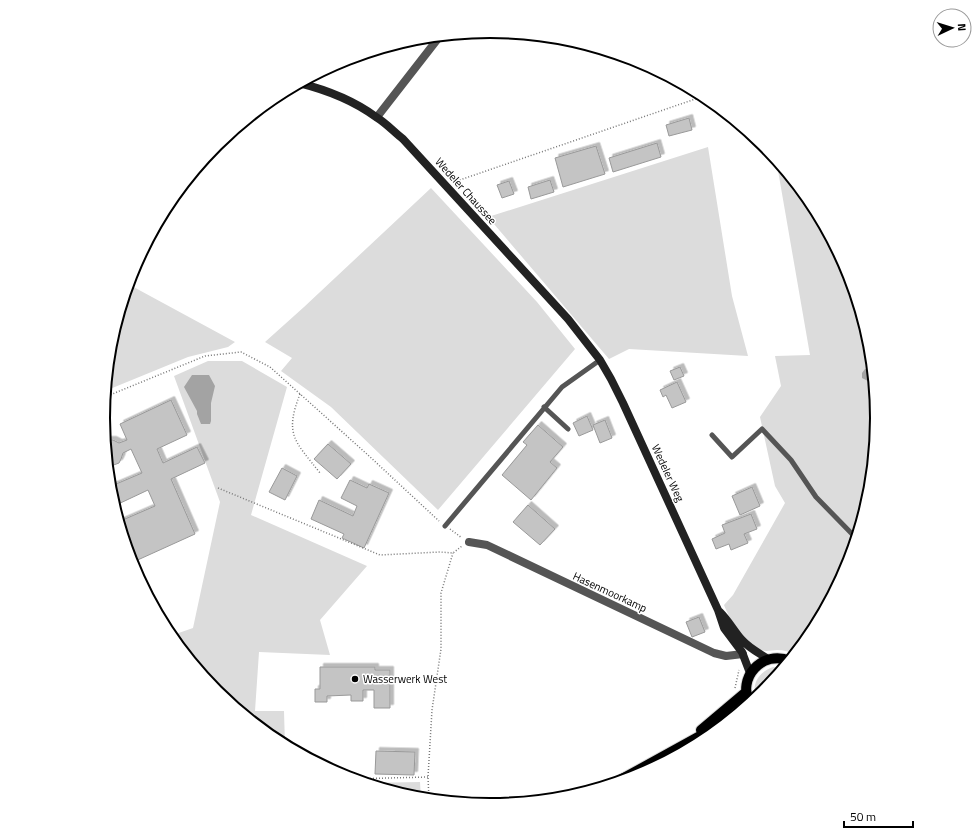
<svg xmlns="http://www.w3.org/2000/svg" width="980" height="837" viewBox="0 0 980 837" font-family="'Titillium Web',sans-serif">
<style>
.green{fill:#dcdcdc}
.water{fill:#a3a3a3}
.building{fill:#c4c4c4;stroke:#999;filter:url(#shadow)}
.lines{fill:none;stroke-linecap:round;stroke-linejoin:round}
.primary-casing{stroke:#dbdbdb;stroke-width:12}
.path{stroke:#777;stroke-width:1.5;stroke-dasharray:1 2;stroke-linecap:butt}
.service{stroke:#555;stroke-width:5}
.minor{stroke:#555;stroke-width:8}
.secondary{stroke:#222;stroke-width:8}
.primary{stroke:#000;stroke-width:10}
.poi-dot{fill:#000;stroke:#fff;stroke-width:1.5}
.labels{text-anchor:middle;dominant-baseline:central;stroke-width:3;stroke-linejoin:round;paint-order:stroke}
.street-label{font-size:11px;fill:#000;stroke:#fff}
.poi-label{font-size:11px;fill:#000;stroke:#fff;text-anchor:start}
.rim{fill:none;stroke:#000;stroke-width:2}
</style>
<defs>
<filter id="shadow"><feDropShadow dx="3.5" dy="-3.5" stdDeviation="0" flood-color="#0004"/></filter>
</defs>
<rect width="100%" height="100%" fill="#fff"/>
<path class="green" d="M 708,147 L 732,296 L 748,356 L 629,349 L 609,359 L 488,217 Z
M 776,159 L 812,203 L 848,270 L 870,343 L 877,419 L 870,494 L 848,567 L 812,634 L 795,654 C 789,652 784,650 777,650 C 772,650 766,652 761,650 C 745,644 730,621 724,605 L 733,595 L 785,503 L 775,486 L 760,417 L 781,386 L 775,356 L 810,355 Z
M 431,188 L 537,302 L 575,349 L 438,510 L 331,407 L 281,371 L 292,358 L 265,342 L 304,307 Z
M 128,284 L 235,342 L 228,347 L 188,357 L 105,391 L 110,343 Z
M 208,361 L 242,361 L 287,387 L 251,515 L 367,566 L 320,620 L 330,655 L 259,652 L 255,711 L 284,711 L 285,746 L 275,741 L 216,692 L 170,636 L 193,628 L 220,502 L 174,376 Z
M 773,667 L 784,668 L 764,693 L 756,699 C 751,684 759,672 773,667 Z
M 420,782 L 421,799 L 414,799 L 363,783 Z"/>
<path class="water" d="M 865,369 L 873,370 L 874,384 L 862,378 L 862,373 Z
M 192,375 L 209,375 L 215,386 L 211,403 L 211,421 L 210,424 L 201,424 L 197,414 L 197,411 L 184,387 Z"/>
<path class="building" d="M 409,40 L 405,48 L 397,44 Z
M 689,118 L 692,130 L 669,136 L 666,125 Z
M 657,143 L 661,157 L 613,172 L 609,158 Z
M 596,146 L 605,174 L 563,187 L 555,158 Z
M 550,180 L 554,192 L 531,199 L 528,187 Z
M 509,181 L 514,194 L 502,198 L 497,185 Z
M 680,367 L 684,376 L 674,380 L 670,371 Z
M 677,382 L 686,402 L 672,408 L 666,395 L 663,397 L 660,390 Z
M 171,400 L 187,435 L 157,449 L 163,463 L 197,447 L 205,463 L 171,479 L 195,534 L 131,563 L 118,522 L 155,506 L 148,490 L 114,506 L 109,487 L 142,473 L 131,449 L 123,453 L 121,459 L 119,463 L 111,466 L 107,466 L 105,440 L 113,440 L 119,443 L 127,440 L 120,424 Z
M 587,416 L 593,430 L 579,436 L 573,423 Z
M 605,420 L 612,438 L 600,443 L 593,425 Z
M 538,425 L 563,447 L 550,462 L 557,468 L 531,500 L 502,475 L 527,445 L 523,442 Z
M 328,444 L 351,464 L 337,479 L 314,459 Z
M 282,468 L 297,476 L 285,500 L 269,492 Z
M 350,480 L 367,488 L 369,484 L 389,493 L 364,548 L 342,538 L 344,534 L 311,519 L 319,500 L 353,516 L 357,506 L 341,498 Z
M 752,487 L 760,506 L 740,515 L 732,496 Z
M 528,505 L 555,529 L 540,545 L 513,522 Z
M 751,514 L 757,529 L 744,534 L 748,543 L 731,550 L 729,544 L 716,549 L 712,539 L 725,533 L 722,525 Z
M 699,617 L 705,632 L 692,637 L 686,622 Z
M 320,667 L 375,667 L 375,670 L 390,670 L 390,708 L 374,708 L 374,690 L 363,690 L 363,701 L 351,701 L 351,695 L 327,696 L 327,702 L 315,702 L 315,689 L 320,689 Z
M 376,751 L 415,752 L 414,775 L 375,774 Z"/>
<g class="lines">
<defs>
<path id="primary" d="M 750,704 C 736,678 763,649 790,661
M 701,730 L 746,692
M 613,784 L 731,719"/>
</defs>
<use href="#primary" class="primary-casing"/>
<path class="path" d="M 289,89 L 294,90
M 454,182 L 704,96
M 300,394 C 284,435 295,441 320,473
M 105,397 L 205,356 L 241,352 L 270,367 L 368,455 L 439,521
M 218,488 L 380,555 L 440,552 L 453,553 L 462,546
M 450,529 L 462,538
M 735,688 L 739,670
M 349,779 L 428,777
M 429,800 L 428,777 L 432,710 L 441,649 L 441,593 L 453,553"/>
<path class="service" d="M 544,407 L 568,429
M 712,435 L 732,457 L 762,429 L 791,460 L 816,497 L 857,539
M 445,526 L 562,387 L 600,360"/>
<path class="minor" d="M 377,117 L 440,36
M 469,542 L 487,545 L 714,653 L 726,656 L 743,654"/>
<path class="secondary" d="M 299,83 C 327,90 353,100 376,117 C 386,123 394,132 403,139 L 568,319 L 600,360 L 611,379 L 623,403 L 718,610 L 724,628 L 742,652 L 750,673
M 720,612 C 729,621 734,631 742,640 C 749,648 759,653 768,659"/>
<use href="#primary" class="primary"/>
</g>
<circle class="poi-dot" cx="355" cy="679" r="4"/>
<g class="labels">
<g class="street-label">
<text transform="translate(466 191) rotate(48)">Wedeler Chaussee</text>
<text transform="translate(668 473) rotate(65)">Wedeler Weg</text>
<text transform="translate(610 592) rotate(25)">Hasenmoorkamp</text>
</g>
<g class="poi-label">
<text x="363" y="679">Wasserwerk West</text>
</g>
</g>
<path d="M0 0H980V837H0ZM110 418a380 380 0 1 1 760 0a380 380 0 1 1-760 0Z" fill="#fff" fill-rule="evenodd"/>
<path class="rim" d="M110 418a380 380 0 1 1 760 0a380 380 0 1 1-760 0Z"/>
<g transform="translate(952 28) rotate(86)"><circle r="19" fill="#ffffff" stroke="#999999"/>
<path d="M0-3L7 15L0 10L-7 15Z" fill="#000000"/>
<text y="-6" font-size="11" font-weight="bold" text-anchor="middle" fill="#000000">N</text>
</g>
<path d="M844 821v6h69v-6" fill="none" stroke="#000000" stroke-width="2"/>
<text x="850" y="821" font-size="12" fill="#000000" stroke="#ffffff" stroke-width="3" paint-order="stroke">50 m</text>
</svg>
